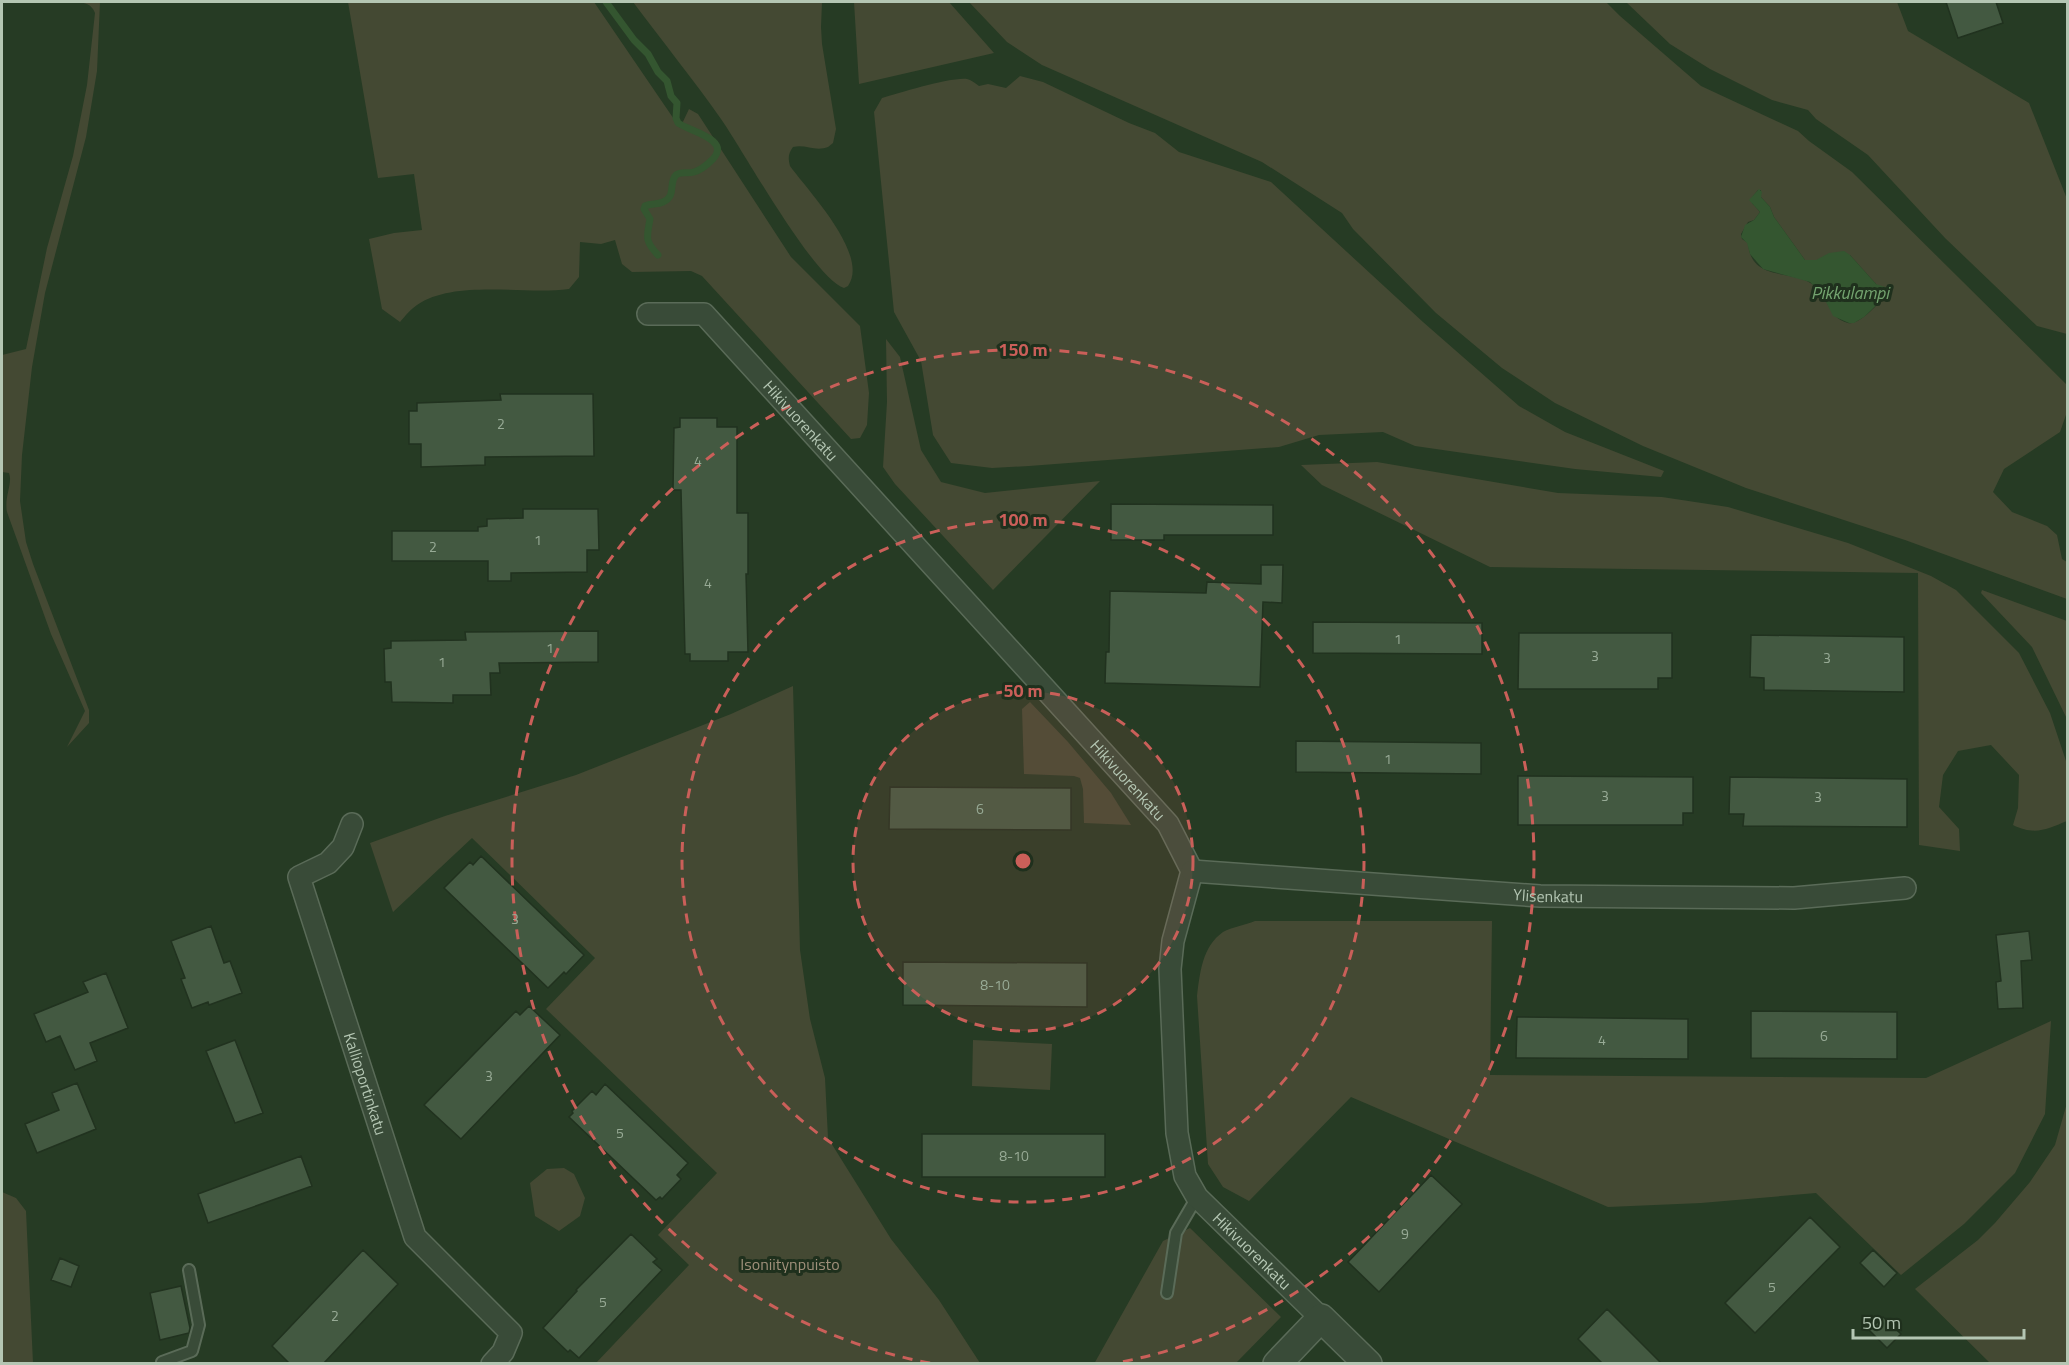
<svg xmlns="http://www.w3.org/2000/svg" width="2069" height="1365" viewBox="0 0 2069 1365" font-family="'Titillium Web',sans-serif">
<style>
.green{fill:#444933;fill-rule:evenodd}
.water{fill:#345630}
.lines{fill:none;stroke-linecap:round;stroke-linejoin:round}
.stream{stroke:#345630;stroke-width:7}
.building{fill:#435941;stroke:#21321f;stroke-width:1.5}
.service-casing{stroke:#5a6b58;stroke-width:14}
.minor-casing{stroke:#5a6b58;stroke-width:24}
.tertiary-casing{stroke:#5a6b58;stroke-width:30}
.service{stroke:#394b38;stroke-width:10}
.minor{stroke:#394b38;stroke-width:21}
.tertiary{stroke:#394b38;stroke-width:27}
.ring{fill:none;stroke:#ca5f59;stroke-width:3;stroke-dasharray:10 8}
.labels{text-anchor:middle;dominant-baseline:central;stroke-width:6;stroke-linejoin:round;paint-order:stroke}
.number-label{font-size:14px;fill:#98ab96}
.street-label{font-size:16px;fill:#b4c6b3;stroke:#1f301d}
.park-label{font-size:16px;fill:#a0907b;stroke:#1f301d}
.water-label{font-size:18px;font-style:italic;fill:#73a36f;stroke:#1f301d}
.centre{fill:#ca5f59;stroke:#1f301d;stroke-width:3}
.ring-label{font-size:18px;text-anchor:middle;font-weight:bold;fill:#ca5f59;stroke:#1f301d;stroke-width:6;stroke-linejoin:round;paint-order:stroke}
</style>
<rect width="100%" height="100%" fill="#263b24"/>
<path class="green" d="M 71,2 L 100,2 L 97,71 L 86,137 L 45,293 L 32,367 L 22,455 L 20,501 L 26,542 L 33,564 L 89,710 L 89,723 L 67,747 L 85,711 L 51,634 L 7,512 C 4,497 13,483 9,473 L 2,472 L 2,355 L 26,349 L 47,248 L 73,156 L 87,85 L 95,13 C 91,2 81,2 71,2 Z
M 348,2 L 594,2 L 680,128 L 689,109 L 698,114 L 791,257 L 860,326 L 869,393 L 867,425 L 860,438 L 851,439 L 702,276 L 691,271 L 632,272 L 622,264 L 615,240 L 601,244 L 580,242 L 579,277 L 569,289 C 523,295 455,279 417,305 C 411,309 405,316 400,322 L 382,309 L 369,239 L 394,233 L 422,230 L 414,174 L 378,178 Z
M 633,2 L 822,2 L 821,27 L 822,44 L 836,129 L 833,143 L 828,147 C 815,152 806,144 793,147 C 788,154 788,158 790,166 C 808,191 870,255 848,286 L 844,288 C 814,279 743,150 721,119 C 693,79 662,41 633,2 Z
M 854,2 L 949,2 L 994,53 L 859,84 Z
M 969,2 L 1606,2 L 1620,16 L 1701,86 L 1798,131 L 1809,141 L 1852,172 L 2066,384 L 2067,412 L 2060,432 L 2004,469 L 1993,492 L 2012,512 L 2047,526 L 2057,535 L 2062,559 L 2067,562 L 2067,599 L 1905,540 L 1746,488 L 1643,446 L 1555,403 L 1502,368 L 1436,313 L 1353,229 L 1342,213 L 1262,162 L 1042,65 L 1007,42 ZM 1758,190 L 1761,190 L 1761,197 L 1770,207 L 1774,217 L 1805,260 C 1813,262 1839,256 1850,255 L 1876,284 L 1887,294 C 1880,302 1859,326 1848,323 C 1827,318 1829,295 1812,284 C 1791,269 1751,282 1748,243 L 1742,239 L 1741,234 L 1748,222 L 1754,220 L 1760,212 L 1752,203 L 1753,196 Z
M 1626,2 L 1897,2 L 1908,31 L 2029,103 L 2067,199 L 2067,334 L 2037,326 L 1945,238 L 1868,155 L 1816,119 L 1808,110 L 1772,100 L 1710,69 L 1670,44 Z
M 1020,76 L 1043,82 L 1129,123 L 1155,133 L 1179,152 L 1271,182 L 1423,322 L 1519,406 L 1565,432 L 1664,471 L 1661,477 L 1575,469 L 1415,446 L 1383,432 L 1319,435 L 1279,447 L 1029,466 L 992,468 L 951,463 L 933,435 L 921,361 L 894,312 L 874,112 L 882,98 C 899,93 951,77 967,79 C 971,80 975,83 979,86 L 988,84 L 1006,88 Z
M 886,339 L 900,357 L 921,450 L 941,482 L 985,493 L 1100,481 L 993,590 L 895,484 L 883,467 L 887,402 Z
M 1377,462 L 1558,493 L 1662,497 L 1728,507 L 1848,543 L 1931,576 L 1956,590 L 2019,653 L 2050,713 L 2067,764 L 2067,821 C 2047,829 2035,836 2013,825 L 2018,808 L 2019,775 L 1991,745 L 1958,751 L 1943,775 L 1939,807 L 1959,829 L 1960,851 L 1919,845 L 1918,573 L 1490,567 L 1322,485 L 1301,465 Z
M 1982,590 L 2067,621 L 2067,719 L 2032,647 L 1981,593 Z
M 793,686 L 800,950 L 810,1019 L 825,1078 L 828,1138 L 891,1239 L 939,1300 L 980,1363 L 596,1363 L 689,1265 L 658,1235 L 717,1173 L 546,1009 L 595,958 L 472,838 L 393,912 L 370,843 L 445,816 L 576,775 L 731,714 Z
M 1030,702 L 1068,742 L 1111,793 L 1131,825 L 1084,823 L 1083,789 L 1080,778 L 1074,776 L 1024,774 L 1022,709 Z
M 1255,921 L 1492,921 L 1490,1075 L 1926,1078 L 2051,1021 L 2045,1114 L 2015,1173 L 1964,1224 L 1901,1275 L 1816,1193 L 1701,1203 L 1608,1207 L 1351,1097 L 1249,1201 L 1223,1187 L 1208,1164 L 1197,996 C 1200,973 1202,947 1223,932 C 1232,927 1245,925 1255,921 Z
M 973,1040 L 1052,1044 L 1050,1090 L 972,1086 Z
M 2067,1103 L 2067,1363 L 1990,1363 L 1915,1289 L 1978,1240 L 1995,1223 L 2030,1182 L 2055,1145 Z
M 564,1168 L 574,1174 L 585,1198 L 580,1216 L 559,1231 L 535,1216 L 530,1183 L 547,1169 Z
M 2,1192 L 16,1198 L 26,1211 L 33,1363 L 2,1363 Z
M 1190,1228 L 1281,1317 L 1236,1363 L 1094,1364 L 1163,1241 Z"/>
<path class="water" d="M 1759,189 L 1762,192 L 1761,197 L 1770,207 L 1774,217 L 1805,260 L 1816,260 L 1829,253 L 1844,251 L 1850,255 L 1876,284 L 1888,288 L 1888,294 L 1864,317 L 1854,323 L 1849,323 L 1833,316 L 1822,294 L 1810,282 L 1763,269 L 1750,254 L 1747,243 L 1741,237 L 1745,225 L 1754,220 L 1760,212 L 1749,200 Z"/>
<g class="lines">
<path class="stream" d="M 606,2 L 634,40 L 648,54 L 658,72 L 667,81 L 671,96 L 677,103 L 676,118 L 678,123 C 689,131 731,139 713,159 C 708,164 701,170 694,172 C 688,174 681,171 676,175 C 668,183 677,196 663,202 C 657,205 651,203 645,206 L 644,209 L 650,219 C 647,237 644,240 658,255"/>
</g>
<path class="building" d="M 1946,2 L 1996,2 L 2003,23 L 1958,38 Z
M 500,394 L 593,394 L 594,456 L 485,457 L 485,465 L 421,467 L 421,444 L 409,444 L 409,411 L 417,411 L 417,403 L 501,400 Z
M 680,418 L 717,418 L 717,427 L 737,427 L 737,513 L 748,513 L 748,574 L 746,574 L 748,652 L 728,652 L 728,661 L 690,661 L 690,654 L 685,654 L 681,490 L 673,490 L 674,428 L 680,427 Z
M 1111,504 L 1273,505 L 1273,535 L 1164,535 L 1164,540 L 1111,540 Z
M 523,509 L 598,509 L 599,550 L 587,550 L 587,572 L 511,573 L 511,581 L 488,581 L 488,561 L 392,561 L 392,531 L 478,531 L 478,527 L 487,526 L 487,519 L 523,518 Z
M 1261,565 L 1283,565 L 1282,603 L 1263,602 L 1260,687 L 1105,683 L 1106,652 L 1109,652 L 1110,591 L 1206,593 L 1207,582 L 1261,584 Z
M 1313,622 L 1482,623 L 1482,654 L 1313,653 Z
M 598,631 L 598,662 L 499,663 L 500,673 L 490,673 L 491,695 L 453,695 L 453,703 L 392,702 L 391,682 L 385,682 L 384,649 L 391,648 L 391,641 L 466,640 L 465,632 Z
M 1519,633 L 1672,633 L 1672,678 L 1658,678 L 1658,689 L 1518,689 Z
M 1751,635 L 1904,637 L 1904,692 L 1764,690 L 1764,678 L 1750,677 Z
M 1296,741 L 1481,743 L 1481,774 L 1296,772 Z
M 1518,776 L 1693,777 L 1693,813 L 1683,813 L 1683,825 L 1518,825 Z
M 1730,777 L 1907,779 L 1907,827 L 1743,826 L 1744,814 L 1729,814 Z
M 890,787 L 1071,788 L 1071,830 L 889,829 Z
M 481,856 L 584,955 L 566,974 L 564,972 L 548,988 L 444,888 L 470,862 L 473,865 Z
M 211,926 L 224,963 L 230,961 L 242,993 L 209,1005 L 208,1002 L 192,1008 L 181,979 L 185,978 L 171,941 Z
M 2029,931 L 2032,960 L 2021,961 L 2023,1008 L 1998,1009 L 1996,982 L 2001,981 L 1996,935 Z
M 903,962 L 1087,963 L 1087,1007 L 903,1005 Z
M 106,973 L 128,1028 L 90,1043 L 97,1061 L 75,1070 L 60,1036 L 46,1042 L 34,1014 L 88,992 L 83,982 Z
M 529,1006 L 560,1035 L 461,1139 L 424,1105 L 516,1011 L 520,1015 Z
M 1751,1011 L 1897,1012 L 1897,1059 L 1751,1058 Z
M 1517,1017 L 1688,1019 L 1688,1059 L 1516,1058 Z
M 235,1040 L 263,1113 L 235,1123 L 206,1051 Z
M 77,1083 L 96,1129 L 37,1153 L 25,1124 L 59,1110 L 52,1093 Z
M 605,1084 L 688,1163 L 677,1175 L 681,1179 L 662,1199 L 660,1197 L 656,1200 L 569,1117 L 573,1113 L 572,1111 L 592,1091 L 596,1095 Z
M 922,1134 L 1105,1134 L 1105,1177 L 922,1177 Z
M 301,1156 L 312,1186 L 208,1223 L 198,1194 Z
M 1431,1175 L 1462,1204 L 1379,1292 L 1348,1262 Z
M 1810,1217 L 1840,1247 L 1755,1333 L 1725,1303 Z
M 631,1234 L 657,1259 L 653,1262 L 662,1270 L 579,1358 L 570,1350 L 568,1352 L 543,1328 L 577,1291 L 576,1290 Z
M 363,1250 L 398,1284 L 323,1364 L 290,1364 L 272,1346 Z
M 1873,1250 L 1897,1273 L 1884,1287 L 1860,1263 Z
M 60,1258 L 79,1266 L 71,1287 L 51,1280 Z
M 181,1286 L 190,1328 L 189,1333 L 160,1340 L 150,1293 Z
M 1607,1309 L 1662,1364 L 1603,1364 L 1578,1339 Z
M 1883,1317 L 1901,1334 L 1887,1348 L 1869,1330 Z"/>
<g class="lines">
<defs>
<path id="service" d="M 1167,1293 L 1176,1233 L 1197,1197
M 162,1362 L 192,1351 L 199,1325 L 189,1270"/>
<g id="minor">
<path id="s1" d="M 648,314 L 704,314 L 1168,824 L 1192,871 L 1173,941 L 1170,969 L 1177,1133 L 1185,1176 L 1197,1197 L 1321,1318"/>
<path id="s2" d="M 352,824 L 343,847 L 328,863 L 299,877 L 415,1237 L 511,1333 L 503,1352 L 492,1364"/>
<path id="s3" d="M 1192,871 L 1540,896 L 1794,898 L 1905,888"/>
</g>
<path id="tertiary" d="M 1277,1364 L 1321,1318 L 1368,1364"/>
</defs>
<use href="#service" class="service-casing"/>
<use href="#minor" class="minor-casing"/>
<use href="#tertiary" class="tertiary-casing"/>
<use href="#service" class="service"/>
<use href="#minor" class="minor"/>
<use href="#tertiary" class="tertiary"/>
</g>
<circle cx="1023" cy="861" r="170" fill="#ca5f59" fill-opacity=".12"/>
<g class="ring">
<circle cx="1023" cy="861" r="170"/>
<circle cx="1023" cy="861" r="341"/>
<path d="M930 1363A511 511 0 1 1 1116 1363"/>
</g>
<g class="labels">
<g class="number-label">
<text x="501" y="423">2</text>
<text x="698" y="460">4</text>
<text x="538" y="539">1</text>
<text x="433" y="546">2</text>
<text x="708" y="582">4</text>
<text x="1398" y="638">1</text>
<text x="550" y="647">1</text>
<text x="1595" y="655">3</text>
<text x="1827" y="657">3</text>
<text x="442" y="661">1</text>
<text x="1388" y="758">1</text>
<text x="1605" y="795">3</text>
<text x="1818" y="796">3</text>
<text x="980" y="808">6</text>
<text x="515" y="918">3</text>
<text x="995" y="984">8-10</text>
<text x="1824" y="1035">6</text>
<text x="1602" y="1039">4</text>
<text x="489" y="1075">3</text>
<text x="620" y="1132">5</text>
<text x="1014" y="1155">8-10</text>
<text x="1405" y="1233">9</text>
<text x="1772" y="1286">5</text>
<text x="603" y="1301">5</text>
<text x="335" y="1315">2</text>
</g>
<g class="street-label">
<text stroke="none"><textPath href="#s1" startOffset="200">Hikivuorenkatu</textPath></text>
<text stroke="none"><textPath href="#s1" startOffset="686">Hikivuorenkatu</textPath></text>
<text stroke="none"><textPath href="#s3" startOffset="357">Ylisenkatu</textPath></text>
<text stroke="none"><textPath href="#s2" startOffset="296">Kallioportinkatu</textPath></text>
<text stroke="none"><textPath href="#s1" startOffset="1208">Hikivuorenkatu</textPath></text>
</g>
<g class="park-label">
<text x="790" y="1264">Isoniitynpuisto</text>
</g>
<g class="water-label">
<text x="1850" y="292">Pikkulampi</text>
</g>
</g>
<circle cx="1023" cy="861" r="9" class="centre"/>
<g class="ring-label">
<text x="1023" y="356">150 m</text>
<text x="1023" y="526">100 m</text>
<text x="1023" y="697">50 m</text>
</g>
<rect width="2069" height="1365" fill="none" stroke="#b4c6b3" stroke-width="6"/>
<path d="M1853 1329v9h171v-9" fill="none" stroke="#b4c6b3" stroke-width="3"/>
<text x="1862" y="1329" font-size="18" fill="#b4c6b3" stroke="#1f301d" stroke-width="4.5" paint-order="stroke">50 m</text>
</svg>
